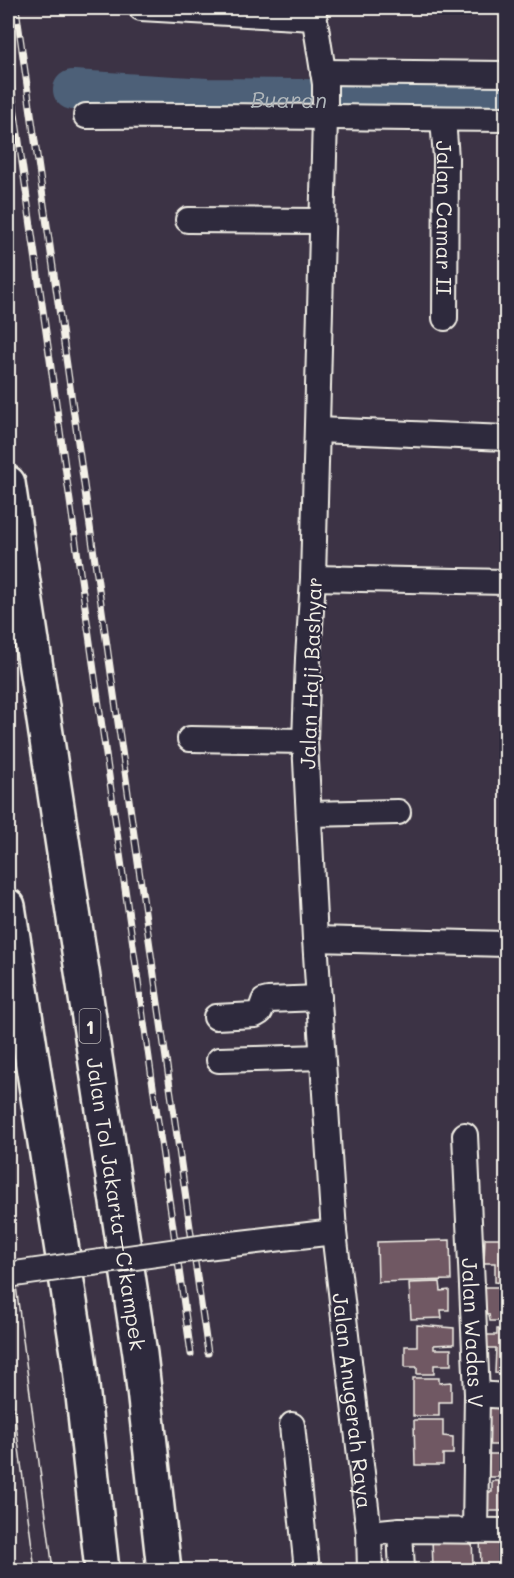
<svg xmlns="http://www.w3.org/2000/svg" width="514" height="1578" viewBox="0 0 514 1578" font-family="Mali,sans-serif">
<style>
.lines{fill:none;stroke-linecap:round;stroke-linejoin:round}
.river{stroke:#4d6178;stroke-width:40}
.building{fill:#705863;stroke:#f4f1e8;stroke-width:1.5}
.minor-casing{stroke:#f4f1e8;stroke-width:28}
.highway-casing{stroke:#f4f1e8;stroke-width:38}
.minor{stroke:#2f2a3d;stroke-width:24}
.highway{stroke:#2f2a3d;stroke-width:33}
.tram{stroke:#f4f1e8;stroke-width:1.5}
.rail-casing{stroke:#f4f1e8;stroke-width:7}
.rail{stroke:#2f2a3d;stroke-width:4.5;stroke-dasharray:14;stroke-linecap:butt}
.minor-bridge-casing{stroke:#f4f1e8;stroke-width:28;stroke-linecap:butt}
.minor-bridge{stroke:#2f2a3d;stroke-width:24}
.labels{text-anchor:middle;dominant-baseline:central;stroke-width:4.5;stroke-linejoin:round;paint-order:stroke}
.shield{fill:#2f2a3d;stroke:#b9b5b5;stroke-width:1.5}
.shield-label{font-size:20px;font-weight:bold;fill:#f4f1e8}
.street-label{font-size:21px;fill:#f4f1e8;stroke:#2f2a3d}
.water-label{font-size:22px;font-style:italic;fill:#b1b7bb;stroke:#2f2a3d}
</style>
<rect width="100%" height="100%" fill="#3c3345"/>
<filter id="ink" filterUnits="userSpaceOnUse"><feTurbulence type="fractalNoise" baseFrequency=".0167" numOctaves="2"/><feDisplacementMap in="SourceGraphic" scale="12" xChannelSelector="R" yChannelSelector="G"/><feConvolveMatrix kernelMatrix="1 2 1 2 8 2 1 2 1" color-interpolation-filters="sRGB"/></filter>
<g filter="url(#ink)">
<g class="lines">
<path class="river" id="s1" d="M 73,90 L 207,98 L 506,101"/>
</g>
<path class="building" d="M 485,1238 L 506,1238 L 506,1283 L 495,1282 L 495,1263 L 484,1263 Z
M 450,1240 L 451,1280 L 378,1282 L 377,1242 Z
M 440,1282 L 441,1291 L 449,1290 L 449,1310 L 441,1310 L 442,1318 L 411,1319 L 409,1283 Z
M 481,1287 L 506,1287 L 506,1321 L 490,1321 L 489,1314 L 480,1313 Z
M 417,1325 L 454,1328 L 454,1344 L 434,1345 L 434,1349 L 451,1349 L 451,1365 L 434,1365 L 434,1374 L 417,1374 L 417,1367 L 405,1367 L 405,1346 L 417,1346 Z
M 497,1329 L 506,1329 L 506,1381 L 503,1381 L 504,1374 L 495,1373 L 496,1348 L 486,1348 L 487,1335 L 497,1335 Z
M 413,1378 L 439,1378 L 439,1383 L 451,1382 L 451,1402 L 439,1402 L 439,1416 L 413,1416 Z
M 483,1399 L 506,1399 L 506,1445 L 483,1445 Z
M 414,1420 L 443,1420 L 443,1436 L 453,1437 L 453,1454 L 443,1454 L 443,1465 L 415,1465 Z
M 483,1454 L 506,1454 L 506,1477 L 483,1477 Z
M 492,1481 L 506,1481 L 506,1511 L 476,1511 L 476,1492 L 492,1492 Z
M 472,1537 L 473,1567 L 433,1568 L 432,1539 Z
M 480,1537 L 506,1537 L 506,1567 L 481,1568 Z"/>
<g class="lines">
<defs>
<g id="minor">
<path d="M 141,8 L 314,18"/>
<path id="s2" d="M 313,8 L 325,84 L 325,118 L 313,578 L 308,658 L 305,741 L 315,939 L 334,1232 L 369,1533 L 370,1570"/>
<path d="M 323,72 L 506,74"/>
<path d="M 86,116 C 226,115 366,118 506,119"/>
<path id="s3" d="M 443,119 L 446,158 L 445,318"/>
<path d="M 188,220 L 322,221"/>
<path d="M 318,430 L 506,438"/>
<path d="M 313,578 L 506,582"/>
<path d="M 190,739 L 305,741"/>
<path d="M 309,814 L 398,812"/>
<path d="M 315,939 L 506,944"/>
<path d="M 216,1017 L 255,1015 L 260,1012 L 264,1001 L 268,1000 L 319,998"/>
<path d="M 219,1060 L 322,1057"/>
<path id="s4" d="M 465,1135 L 477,1394 L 475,1531"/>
<path d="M 206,1247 L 334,1232"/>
<path d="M 477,1394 L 506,1396"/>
<path d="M 292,1425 L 307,1570"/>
<path d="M 400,1530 L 402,1570"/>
<path d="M 369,1533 L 400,1530 L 506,1531"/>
</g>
<g id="highway">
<path id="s5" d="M 8,483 L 140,1354 L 164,1570"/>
<path d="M 8,906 L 79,1359 L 102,1570"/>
</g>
</defs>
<use href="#minor" class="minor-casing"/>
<use href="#highway" class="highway-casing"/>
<use href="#minor" class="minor"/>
<use href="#highway" class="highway"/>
<path class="tram" d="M 8,1224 L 53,1570
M 8,1364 L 35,1570"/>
<defs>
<path id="rail" d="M 16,8 L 208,1353
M 8,64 L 191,1354"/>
</defs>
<use href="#rail" class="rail-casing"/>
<use href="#rail" class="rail"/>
<defs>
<path id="minor-bridge" d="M 8,1275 L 206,1247"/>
</defs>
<use href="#minor-bridge" class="minor-bridge-casing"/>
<use href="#minor-bridge" class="minor-bridge"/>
</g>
</g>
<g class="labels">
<rect class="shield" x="79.5" y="1009" width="21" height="34" rx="4.5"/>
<g class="shield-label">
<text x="90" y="1026">1</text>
</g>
<g class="street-label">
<text stroke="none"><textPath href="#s3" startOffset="99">Jalan Camar II</textPath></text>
<text transform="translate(310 673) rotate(-88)">Jalan Haji Bashyar</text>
<text stroke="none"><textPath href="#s5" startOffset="729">Jalan Tol Jakarta–Cikampek</textPath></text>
<text stroke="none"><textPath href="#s4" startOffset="198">Jalan Wadas V</textPath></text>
<text stroke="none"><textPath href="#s2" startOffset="1396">Jalan Anugerah Raya</textPath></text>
</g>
<g class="water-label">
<text stroke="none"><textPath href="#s1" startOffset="216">Buaran</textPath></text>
</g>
</g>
<rect width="514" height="1578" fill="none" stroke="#2f2a3d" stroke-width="30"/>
<rect x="15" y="15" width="484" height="1548" fill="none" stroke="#f4f1e8" stroke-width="2" filter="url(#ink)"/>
</svg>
